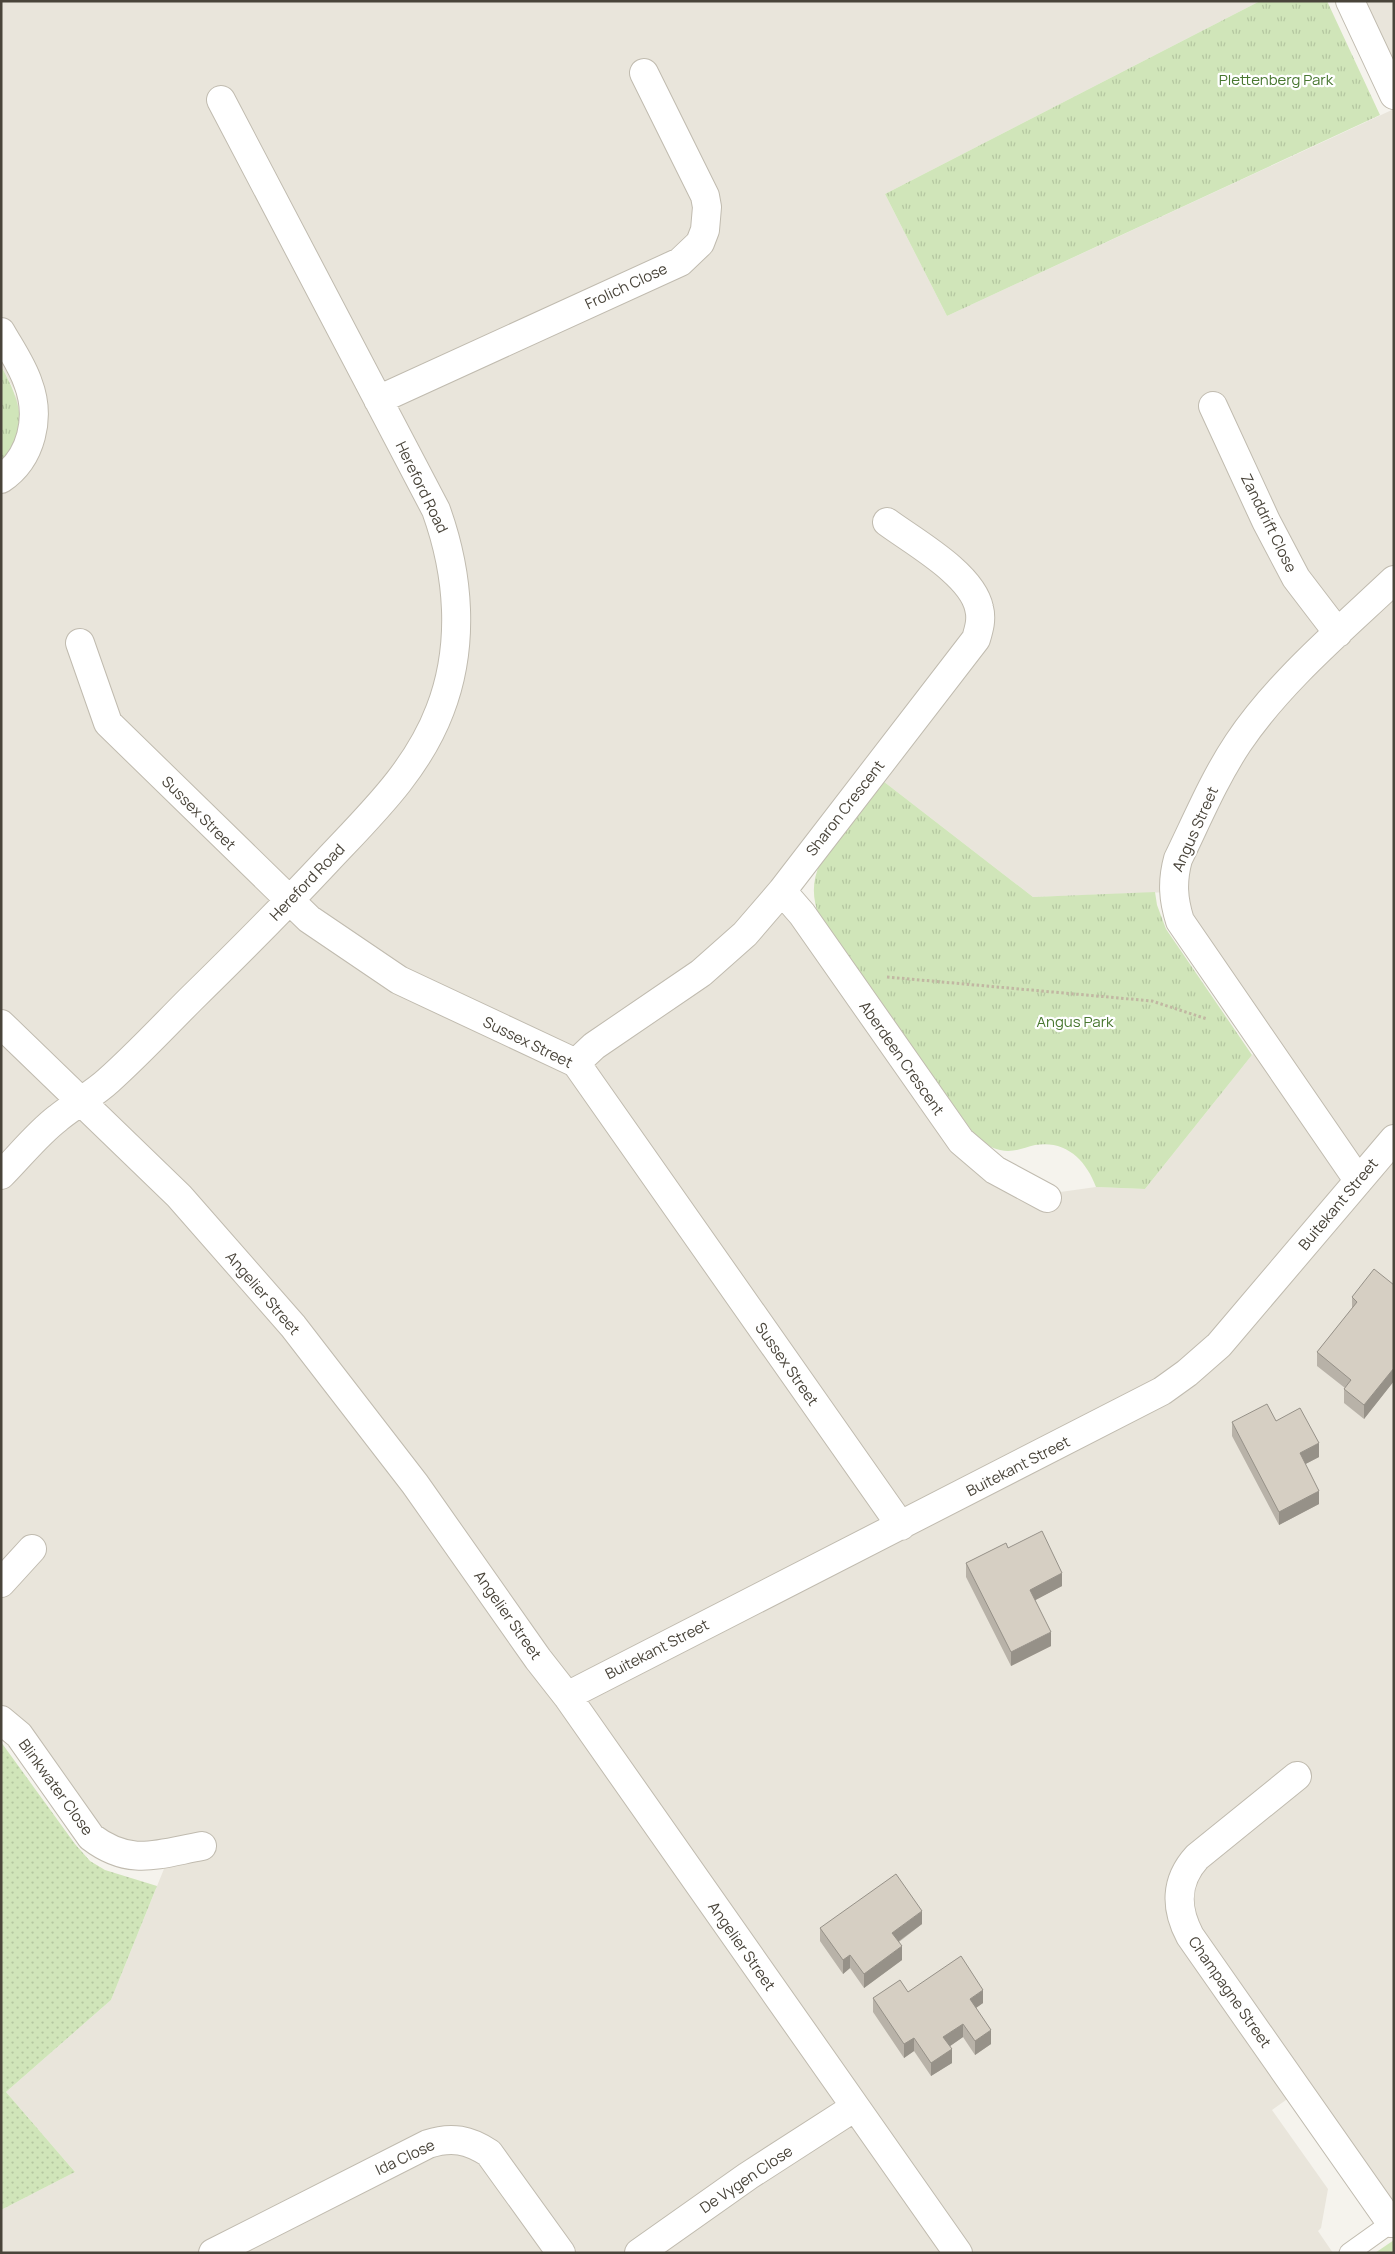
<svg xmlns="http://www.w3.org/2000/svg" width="1395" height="2254" viewBox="0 0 1395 2254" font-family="Manrope,sans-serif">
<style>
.residential{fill:#e9e5db;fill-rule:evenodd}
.grass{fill:url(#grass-dots)}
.park{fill:url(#park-tufts)}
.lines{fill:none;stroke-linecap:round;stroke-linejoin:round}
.service-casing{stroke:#c0bbaf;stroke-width:21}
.minor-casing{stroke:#c0bbaf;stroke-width:30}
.path{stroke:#c1b7a2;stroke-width:3;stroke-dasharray:2.5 2.5;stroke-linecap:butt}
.service{stroke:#fff;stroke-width:19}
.minor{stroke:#fff;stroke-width:28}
.wall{fill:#b8b2a8}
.shaded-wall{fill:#969188}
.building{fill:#d6cfc3;stroke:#969188}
.labels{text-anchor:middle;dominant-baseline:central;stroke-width:4.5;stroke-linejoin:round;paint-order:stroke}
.park-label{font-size:15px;fill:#497831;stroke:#fff}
.street-label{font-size:15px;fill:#49443a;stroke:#fff}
</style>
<defs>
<pattern id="grass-dots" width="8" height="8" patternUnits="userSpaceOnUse" patternTransform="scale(1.25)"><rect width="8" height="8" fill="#d0e5b9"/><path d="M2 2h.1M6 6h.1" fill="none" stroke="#b4c6a0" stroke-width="1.8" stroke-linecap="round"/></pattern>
<pattern id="park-tufts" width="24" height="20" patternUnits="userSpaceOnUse" patternTransform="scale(1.25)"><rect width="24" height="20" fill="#d0e5b9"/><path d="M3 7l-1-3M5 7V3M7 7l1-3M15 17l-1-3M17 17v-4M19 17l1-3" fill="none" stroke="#b4c6a0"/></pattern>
</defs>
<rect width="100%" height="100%" fill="#f5f3ed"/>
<path class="residential" d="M 1,1 L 1260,1 L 885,194 L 947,316 L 1394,109 L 1394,2218 L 1297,2092 L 1272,2110 L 1328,2189 L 1321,2228 L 1318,2231 L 1333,2253 L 1,2253 L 1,2210 L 75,2172 L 6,2092 L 111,2000 L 170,1854 L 120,1857 L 1,1723 L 1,460 L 4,458 L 16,393 L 1,366 ZM 883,781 L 1033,897 L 1171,892 L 1264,1046 L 1252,1055 L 1145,1189 L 1096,1187 L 1046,1194 L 963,1140 L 782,888 Z
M 1348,1 L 1394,1 L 1394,99 Z"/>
<path class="grass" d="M 1,1742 L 75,1844 L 90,1861 L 105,1870 L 157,1886 L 111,2000 L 6,2092 L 75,2172 L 1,2210 Z"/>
<path class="park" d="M 1260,1 L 1327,1 L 1380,115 L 947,316 L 885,194 Z
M 1,366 C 18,396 33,433 1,460 Z
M 883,781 L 1033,897 L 1155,892 L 1157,905 L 1166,929 L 1252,1055 L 1145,1189 L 1096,1187 C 1086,1160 1066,1140 1035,1145 C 1023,1148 1013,1153 1000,1150 C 990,1148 982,1141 974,1134 L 819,916 C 812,897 812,882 820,863 Z
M 1394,2240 L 1394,2253 L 1375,2253 Z"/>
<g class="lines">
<defs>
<path id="service" d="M 1349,2253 L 1391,2223"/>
<path id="minor" d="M 1350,1 L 1394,95
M 1,332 C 10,348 22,365 28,383 C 41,417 32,458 1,479
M 378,400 L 680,262 L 700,243 L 705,230 L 707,207 L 705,196 L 644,73
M 1213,406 L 1266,521 L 1296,578 L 1338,633
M 80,643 L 108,723 L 309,919 L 399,980 L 576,1063 L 901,1526
M 782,891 L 802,914 L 961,1141 L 995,1170 L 1047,1198
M 1,1024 L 179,1196 L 293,1326 L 415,1484 L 538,1659 L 567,1696 L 958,2253
M 576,1063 L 594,1046 L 701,973 L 745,934 L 782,891 L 976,639 C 979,629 982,619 979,608 C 972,574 914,542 887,522
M 1,1175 C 20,1156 37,1134 58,1118 C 75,1104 94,1094 109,1080 C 138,1054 164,1026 191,999 C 237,954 282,909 326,862 C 370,815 417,771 440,710 C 465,645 459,574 436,510 L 221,100
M 1358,1180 L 1180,921 C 1173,899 1172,881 1178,859 C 1197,820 1214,779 1238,743 C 1279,682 1341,630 1394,580
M 1,1583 L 32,1549
M 567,1696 L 1162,1391 L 1187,1373 L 1219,1345 L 1394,1139
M 1,1720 L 19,1735 L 91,1837 C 130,1867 158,1854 202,1846
M 1297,1776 L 1197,1857 C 1175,1881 1175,1908 1190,1936 L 1391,2223 L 1394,2221
M 213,2253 L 428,2144 C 452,2136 469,2140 489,2153 L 561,2253
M 639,2253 L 748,2176 L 855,2107"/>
</defs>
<use href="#service" class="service-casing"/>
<use href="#minor" class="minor-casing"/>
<path class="path" d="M 887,977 L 1152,1001 L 1207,1019"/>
<use href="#service" class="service"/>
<use href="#minor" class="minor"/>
</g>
<path class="wall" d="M 1394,1285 L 1394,1381 L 1364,1419 L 1344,1403 L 1344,1389 L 1345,1388 L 1317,1366 L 1317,1352 L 1352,1309 L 1352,1297 Z
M 1276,1421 L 1319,1457 L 1305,1464 L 1319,1504 L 1279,1525 L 1232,1436 L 1232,1422 Z
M 1008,1548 L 1062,1586 L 1035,1600 L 1051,1646 L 1011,1666 L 966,1577 L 966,1563 Z
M 922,1924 L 899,1942 L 902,1960 L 864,1988 L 850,1968 L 843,1974 L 820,1941 L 820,1928 Z
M 908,1992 L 983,2003 L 976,2008 L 991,2044 L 975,2055 L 963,2037 L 950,2046 L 952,2063 L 931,2076 L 914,2051 L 904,2058 L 873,2012 L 873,1998 Z"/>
<path class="shaded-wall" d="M 1394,1368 L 1394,1381 L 1364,1419 L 1364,1405 Z
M 1319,1443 L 1319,1457 L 1300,1467 L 1300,1453 Z
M 1319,1491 L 1319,1504 L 1279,1525 L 1279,1512 Z
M 1062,1573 L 1062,1586 L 1030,1603 L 1030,1590 Z
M 1051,1632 L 1051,1646 L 1011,1666 L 1011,1652 Z
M 922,1911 L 922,1924 L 892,1946 L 892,1933 Z
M 902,1946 L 902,1960 L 864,1988 L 864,1974 Z
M 850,1955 L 850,1968 L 843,1974 L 843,1960 Z
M 983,1990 L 983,2003 L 970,2012 L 970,1999 Z
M 963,2024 L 963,2037 L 943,2051 L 943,2037 Z
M 991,2030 L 991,2044 L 975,2055 L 975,2041 Z
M 914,2038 L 914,2051 L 904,2058 L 904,2044 Z
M 952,2049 L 952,2063 L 931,2076 L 931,2063 Z"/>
<path class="building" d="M 1374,1269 L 1394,1285 L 1394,1368 L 1364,1405 L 1344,1389 L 1351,1380 L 1317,1352 L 1357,1302 L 1352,1297 Z
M 1267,1404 L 1276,1421 L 1300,1408 L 1319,1443 L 1300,1453 L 1319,1491 L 1279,1512 L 1232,1422 Z
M 1042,1531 L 1062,1573 L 1030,1590 L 1051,1632 L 1011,1652 L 966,1563 L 1006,1543 L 1008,1548 Z
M 896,1874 L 922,1911 L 892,1933 L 902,1946 L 864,1974 L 850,1955 L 843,1960 L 820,1928 Z
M 961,1956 L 983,1990 L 970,1999 L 991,2030 L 975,2041 L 963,2024 L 943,2037 L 952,2049 L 931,2063 L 914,2038 L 904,2044 L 873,1998 L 900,1980 L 908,1992 Z"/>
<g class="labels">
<g class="park-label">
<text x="1276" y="79">Plettenberg Park</text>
<text x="1075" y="1021">Angus Park</text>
</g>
<g class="street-label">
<text transform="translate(626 286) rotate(-25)">Frolich Close</text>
<text transform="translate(422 487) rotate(64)">Hereford Road</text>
<text transform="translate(1269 523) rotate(64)">Zanddrift Close</text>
<text transform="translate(845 808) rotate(-52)">Sharon Crescent</text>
<text transform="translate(199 813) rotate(45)">Sussex Street</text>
<text transform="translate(1195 829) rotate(-66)">Angus Street</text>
<text transform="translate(307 882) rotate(-46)">Hereford Road</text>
<text transform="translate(528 1042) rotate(26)">Sussex Street</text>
<text transform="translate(902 1058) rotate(55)">Aberdeen Crescent</text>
<text transform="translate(1338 1204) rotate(-50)">Buitekant Street</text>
<text transform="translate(263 1293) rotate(49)">Angelier Street</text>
<text transform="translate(787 1364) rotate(55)">Sussex Street</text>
<text transform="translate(1018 1466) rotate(-27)">Buitekant Street</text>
<text transform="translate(508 1615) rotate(55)">Angelier Street</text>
<text transform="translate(657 1649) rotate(-27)">Buitekant Street</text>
<text transform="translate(56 1787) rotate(54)">Blinkwater Close</text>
<text transform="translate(742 1946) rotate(55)">Angelier Street</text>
<text transform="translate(1230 1992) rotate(55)">Champagne Street</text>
<text transform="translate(405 2157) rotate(-25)">Ida Close</text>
<text transform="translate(746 2179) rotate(-34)">De Vygen Close</text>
</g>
</g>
<rect width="1395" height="2254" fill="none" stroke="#49443a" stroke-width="5"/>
</svg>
